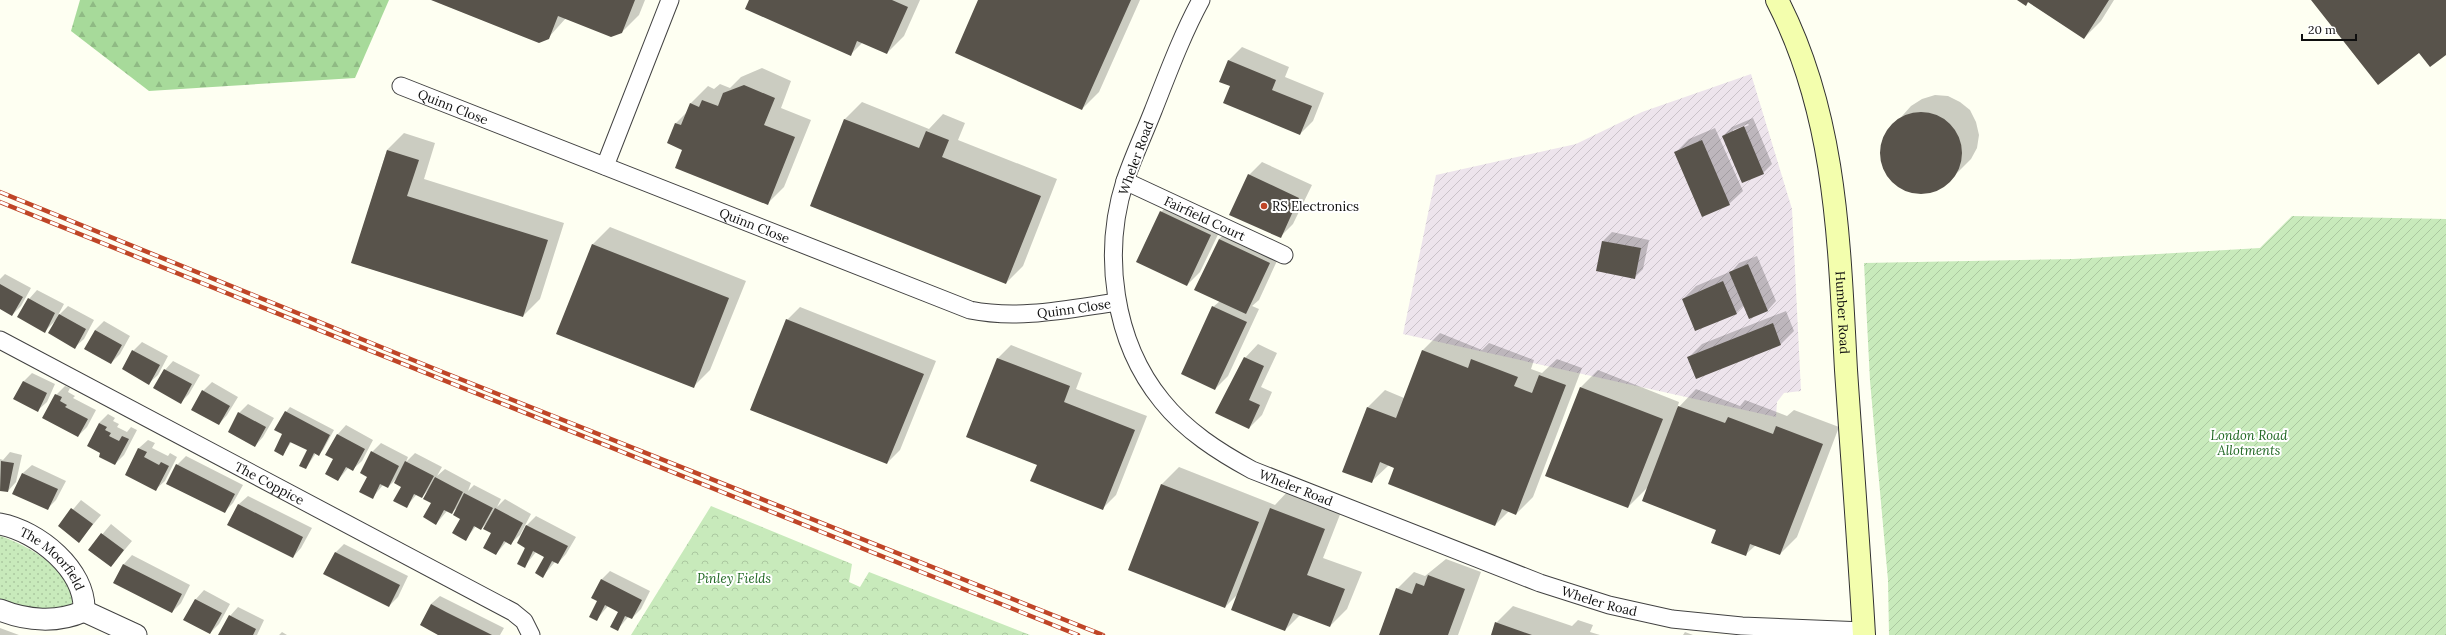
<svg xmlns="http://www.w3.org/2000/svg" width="2446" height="635" viewBox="0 0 2446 635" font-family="Lora,serif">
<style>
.industrial{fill:url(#industrial-furrows)}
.grass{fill:url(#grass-dots)}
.forest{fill:url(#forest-firs)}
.park{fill:url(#park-crowns)}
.garden{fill:url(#garden-furrows)}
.shadow{fill:#0003;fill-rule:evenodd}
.building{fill:#58534b}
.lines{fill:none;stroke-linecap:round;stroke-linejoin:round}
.minor-casing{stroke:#424242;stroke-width:19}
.tertiary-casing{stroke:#424242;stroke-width:23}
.secondary-casing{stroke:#313131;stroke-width:24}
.minor{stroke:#fff;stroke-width:17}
.tertiary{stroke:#fff;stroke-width:21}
.secondary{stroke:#f3fead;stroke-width:22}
.rail-casing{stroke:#bf4527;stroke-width:4.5}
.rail{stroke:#fff;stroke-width:3;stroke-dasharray:9;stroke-linecap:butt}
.poi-dot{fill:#bf4527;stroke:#fff;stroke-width:1.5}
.labels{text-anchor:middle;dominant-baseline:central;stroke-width:4;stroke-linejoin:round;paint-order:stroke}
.street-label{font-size:13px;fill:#0f0f0f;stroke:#fff}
.poi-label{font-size:13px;fill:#0f0f0f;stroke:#fff;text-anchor:start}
.park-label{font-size:13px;font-style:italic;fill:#1f6722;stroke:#fff}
</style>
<defs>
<pattern id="industrial-furrows" width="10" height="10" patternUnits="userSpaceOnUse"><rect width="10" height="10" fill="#ede4ec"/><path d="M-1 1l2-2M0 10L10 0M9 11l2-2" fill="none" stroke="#cac2c9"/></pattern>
<pattern id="grass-dots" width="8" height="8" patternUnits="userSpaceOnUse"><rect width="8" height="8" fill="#c8eabb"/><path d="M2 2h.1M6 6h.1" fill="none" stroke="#abc8a0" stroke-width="1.8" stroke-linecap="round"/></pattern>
<pattern id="forest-firs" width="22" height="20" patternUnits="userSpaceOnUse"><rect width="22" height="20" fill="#a7da9a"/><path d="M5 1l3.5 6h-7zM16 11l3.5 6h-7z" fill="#8fba84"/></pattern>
<pattern id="park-crowns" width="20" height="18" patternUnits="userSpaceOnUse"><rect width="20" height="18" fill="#c8eabb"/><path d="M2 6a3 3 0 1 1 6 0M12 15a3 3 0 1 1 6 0" fill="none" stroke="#abc8a0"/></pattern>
<pattern id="garden-furrows" width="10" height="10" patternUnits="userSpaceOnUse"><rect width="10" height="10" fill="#c8eabb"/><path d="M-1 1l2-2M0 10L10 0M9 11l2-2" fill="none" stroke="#abc8a0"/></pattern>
</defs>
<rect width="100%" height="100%" fill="#fefff2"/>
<path class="industrial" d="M 1751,74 L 1792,209 L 1801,391 L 1784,393 L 1777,402 L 1776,417 L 1403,334 L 1436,175 L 1576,144 L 1642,112 Z"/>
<path class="grass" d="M 0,536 C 26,544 76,572 72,604 C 58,617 16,605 0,600 Z"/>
<path class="forest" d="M 80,0 L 389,0 L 355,78 L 149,91 L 71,31 Z"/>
<path class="park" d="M 711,506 L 852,564 L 849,582 L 860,587 L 869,572 L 1030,635 L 631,635 Z"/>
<path class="garden" d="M 2292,216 L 2446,219 L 2446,635 L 1889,635 L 1888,580 L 1870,381 L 1864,263 L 2073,259 L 2260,248 Z"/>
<path class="shadow" d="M 434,0 L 645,0 L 639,15 L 621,33 L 566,18 L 548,38 Z
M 750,0 L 920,0 L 904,36 L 887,53 L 863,42 L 850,55 Z
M 979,0 L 1140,0 L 1099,92 L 1082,109 Z
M 2019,0 L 2114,0 L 2101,21 L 2084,38 L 2028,2 Z
M 1242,47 L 1289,67 L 1285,77 L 1324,93 L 1313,121 L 1300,134 L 1231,85 L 1220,81 L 1229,60 Z
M 762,68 L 791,81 L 781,108 L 811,120 L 784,187 L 767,204 L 684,149 L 676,123 L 687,112 L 691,103 L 708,86 L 714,89 L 720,84 L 730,88 L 741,77 Z
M 1935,95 L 1948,96 L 1960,102 L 1970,110 L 1976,122 L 1979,135 L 1977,148 L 1971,159 L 1944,186 L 1931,191 L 1918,192 L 1906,189 L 1895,182 L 1886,172 L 1882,160 L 1881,147 L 1886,134 L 1911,106 L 1922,99 Z
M 862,102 L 929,129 L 943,114 L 965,123 L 958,140 L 1057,179 L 1023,266 L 1006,283 L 811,206 L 845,119 Z
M 1753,118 L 1772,164 L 1763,173 L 1723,136 L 1732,127 ZM 1748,124 L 1749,125 L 1733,132 L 1733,130 Z
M 1715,128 L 1743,191 L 1729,204 L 1676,152 L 1689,139 Z
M 404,133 L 435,143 L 424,179 L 564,223 L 540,299 L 523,316 L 352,263 L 387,150 Z
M 1262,162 L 1312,185 L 1293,224 L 1280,237 L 1249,175 Z
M 1174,199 L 1224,222 L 1200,272 L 1187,285 L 1161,212 Z
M 1233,226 L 1282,250 L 1259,300 L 1252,306 L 1259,309 L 1228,376 L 1215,389 L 1213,307 L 1220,301 L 1219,239 Z
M 610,227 L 746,281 L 710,370 L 693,387 L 557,333 L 593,244 Z
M 1612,232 L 1649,240 L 1643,269 L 1634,278 L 1597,270 L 1603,241 Z
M 1757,256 L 1776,301 L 1768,310 L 1744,305 L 1736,313 L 1683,299 L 1696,286 L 1732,271 L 1739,263 Z
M 5,274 L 31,288 L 21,306 L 12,315 L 0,308 L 0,279 Z
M 37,290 L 64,304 L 57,317 L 68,306 L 94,320 L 84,339 L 75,347 L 56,320 L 45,331 L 29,299 Z
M 800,307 L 936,361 L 900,450 L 887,463 L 787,320 Z
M 1786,311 L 1794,331 L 1781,344 L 1697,377 L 1689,357 L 1702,344 Z
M 104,321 L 130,336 L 120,354 L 111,363 L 95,330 Z
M 1440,333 L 1482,350 L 1489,343 L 1534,360 L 1531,369 L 1542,373 L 1557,359 L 1582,368 L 1533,497 L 1516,514 L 1509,511 L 1495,525 L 1389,465 L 1371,482 L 1343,471 L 1368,407 L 1385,390 L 1404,398 L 1423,350 Z
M 142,342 L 168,356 L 158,375 L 149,383 L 133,351 Z
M 1258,344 L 1277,353 L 1261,387 L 1272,392 L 1262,415 L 1249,428 L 1245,358 Z
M 1011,345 L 1082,373 L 1076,389 L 1147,416 L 1116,495 L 1103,508 L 1038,465 L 998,358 Z
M 173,361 L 200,375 L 189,394 L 180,403 L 165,370 Z
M 1598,370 L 1679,402 L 1677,409 L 1696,389 L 1740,406 L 1745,400 L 1787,416 L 1794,410 L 1839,427 L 1797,537 L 1780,554 L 1756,545 L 1745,555 L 1718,529 L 1648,487 L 1628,507 L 1581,387 Z
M 32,373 L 55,384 L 47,402 L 38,410 L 23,382 Z
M 212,382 L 238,397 L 227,415 L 219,424 L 203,391 Z
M 65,386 L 70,388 L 68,392 L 75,396 L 73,398 L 96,410 L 87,427 L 78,436 L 56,395 Z
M 248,404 L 274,418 L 263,437 L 255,446 L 239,413 Z
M 290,407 L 334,430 L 323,450 L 319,454 L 316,453 L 306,468 L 308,450 L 292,441 L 283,454 L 286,412 Z
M 108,414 L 115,418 L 113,421 L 119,424 L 117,427 L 127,432 L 131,427 L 137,430 L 124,455 L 115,464 L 102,453 L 99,423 Z
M 346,425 L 373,440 L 362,461 L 353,469 L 349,467 L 338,480 L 334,459 L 327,455 L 338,434 Z
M 148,440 L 155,443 L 152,448 L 168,456 L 170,453 L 177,457 L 165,481 L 156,489 L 126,474 L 139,448 Z
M 381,443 L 408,457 L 406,462 L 415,453 L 442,467 L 437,476 L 445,469 L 471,483 L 468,491 L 474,485 L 501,499 L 497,507 L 505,499 L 531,514 L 520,535 L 511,543 L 507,541 L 496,554 L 488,522 L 481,529 L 476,526 L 466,539 L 458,507 L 451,513 L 447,511 L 436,524 L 429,489 L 422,497 L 417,494 L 406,507 L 402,486 L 397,478 L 388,487 L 383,485 L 372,498 L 368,477 L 372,452 Z
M 10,452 L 22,455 L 16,482 L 8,491 L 0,490 L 0,459 L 3,460 Z
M 186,456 L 243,485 L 233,503 L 224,512 L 177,465 Z
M 32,465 L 66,481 L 56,500 L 47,509 L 23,473 Z
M 1179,467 L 1275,505 L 1288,491 L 1341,512 L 1323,558 L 1362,572 L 1347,609 L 1330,626 L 1300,615 L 1285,630 L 1238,594 L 1225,607 L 1129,569 L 1162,484 Z
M 248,496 L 312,528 L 301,548 L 293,557 L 228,525 L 239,504 Z
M 81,500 L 101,515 L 79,541 L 59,526 Z
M 536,516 L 576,537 L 566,554 L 558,563 L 555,562 L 543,576 L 545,556 L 536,552 L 524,567 L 525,527 Z
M 111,524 L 132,541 L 111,566 L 89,550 Z
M 344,544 L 408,576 L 398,597 L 389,606 L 335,553 Z
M 132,555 L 190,585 L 181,603 L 172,612 L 114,582 L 124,564 Z
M 1446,559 L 1481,572 L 1458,635 L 1380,635 L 1397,589 L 1414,572 L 1425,576 Z
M 610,571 L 650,591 L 641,609 L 632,618 L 629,616 L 617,630 L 619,611 L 608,606 L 596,620 L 601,580 Z
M 204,590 L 230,604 L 219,624 L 210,633 L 185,619 L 196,599 Z
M 440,596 L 504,628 L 500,635 L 441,635 L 431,604 Z
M 1513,606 L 1572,626 L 1578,620 L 1593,625 L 1590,632 L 1600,635 L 1492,635 L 1496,623 Z
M 238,607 L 264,620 L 257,635 L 219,635 L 230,616 Z
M 0,628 L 19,635 L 0,635 Z
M 282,632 L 287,635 L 279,635 Z
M 1685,632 L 1693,635 L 1683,635 Z"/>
<path class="building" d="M 431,0 L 635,0 L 622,33 L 611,37 L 558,16 L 549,39 L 539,43 Z
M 749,0 L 892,0 L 908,7 L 887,54 L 857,41 L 851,56 L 745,9 Z
M 978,0 L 1131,0 L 1082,110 L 955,53 Z
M 2017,0 L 2109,0 L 2084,39 L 2028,2 L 2026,6 Z
M 2311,0 L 2446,0 L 2446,55 L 2430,67 L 2419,53 L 2378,85 Z
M 1228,60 L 1276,80 L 1272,90 L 1312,106 L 1300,135 L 1223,103 L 1230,86 L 1219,82 Z
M 744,85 L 775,98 L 764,125 L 795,137 L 768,205 L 675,168 L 682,150 L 667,143 L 675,123 L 681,125 L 690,103 L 699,107 L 702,100 L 718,106 L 723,93 Z
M1880 153a41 41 0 1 1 82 0a41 41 0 1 1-82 0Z
M 844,119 L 919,148 L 926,131 L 949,140 L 942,157 L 1041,196 L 1006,284 L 810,206 Z
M 1744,126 L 1764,174 L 1742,183 L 1722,136 Z
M 1702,140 L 1730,205 L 1702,217 L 1674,152 Z
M 387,150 L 419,160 L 407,196 L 548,240 L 523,317 L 351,263 Z
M 1248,174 L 1299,198 L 1281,238 L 1229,215 Z
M 1160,211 L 1211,235 L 1187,286 L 1136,262 Z
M 1219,239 L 1270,263 L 1246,314 L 1194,290 Z
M 1602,241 L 1641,248 L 1635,279 L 1596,271 Z
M 592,244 L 729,298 L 694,388 L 556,334 Z
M 1748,264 L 1768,311 L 1749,319 L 1729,272 Z
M 1723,281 L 1737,314 L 1695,331 L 1682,299 Z
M 0,284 L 23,297 L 12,316 L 0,309 Z
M 28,298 L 55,313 L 45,333 L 17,317 Z
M 1212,306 L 1247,322 L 1215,390 L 1181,374 Z
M 59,314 L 86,329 L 75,349 L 48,333 Z
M 786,319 L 924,374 L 887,464 L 750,410 Z
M 1773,323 L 1781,345 L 1696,379 L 1687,357 Z
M 95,330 L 122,345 L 111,364 L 84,349 Z
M 132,350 L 160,365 L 149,385 L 122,369 Z
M 1422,350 L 1468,368 L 1471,359 L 1518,377 L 1514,386 L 1532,393 L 1539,375 L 1566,385 L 1516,515 L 1502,509 L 1495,526 L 1388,484 L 1394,468 L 1380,462 L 1372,483 L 1342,472 L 1367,407 L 1396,418 Z
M 1244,357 L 1264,366 L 1249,400 L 1260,405 L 1249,429 L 1215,413 Z
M 997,358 L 1070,386 L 1064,402 L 1135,430 L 1103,510 L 1030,481 L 1037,465 L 966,437 Z
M 164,369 L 192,384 L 181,404 L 153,388 Z
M 23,381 L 47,393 L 38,412 L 13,399 Z
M 1580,387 L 1663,419 L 1628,508 L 1545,476 Z
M 202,390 L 230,406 L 219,425 L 191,410 Z
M 55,394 L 62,397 L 60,401 L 67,405 L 65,407 L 88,419 L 78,437 L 42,418 Z
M 1678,406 L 1725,423 L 1728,417 L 1773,434 L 1776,426 L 1823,444 L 1780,555 L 1750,544 L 1746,556 L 1711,543 L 1716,530 L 1642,501 Z
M 285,411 L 330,435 L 319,456 L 314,453 L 306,469 L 299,466 L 307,450 L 290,442 L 283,456 L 274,451 L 282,434 L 274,430 Z
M 238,412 L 266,427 L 255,447 L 228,432 Z
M 99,423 L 107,427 L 105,430 L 111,433 L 109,436 L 119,441 L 122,436 L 129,439 L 115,465 L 99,457 L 100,453 L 87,446 Z
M 337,434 L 365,449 L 353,471 L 346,467 L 338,481 L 325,474 L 333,459 L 325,455 Z
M 138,448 L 147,452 L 144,457 L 159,465 L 161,462 L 169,466 L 156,491 L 125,475 Z
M 371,451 L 399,466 L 388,488 L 380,484 L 373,499 L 359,492 L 367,477 L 360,473 Z
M 1,461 L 14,463 L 8,492 L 0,491 Z
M 405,461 L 434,476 L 422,498 L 414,494 L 407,508 L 393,501 L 401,487 L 394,483 Z
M 176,464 L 235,494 L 225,513 L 166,484 Z
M 22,473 L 58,489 L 48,510 L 12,494 Z
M 435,477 L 463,492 L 452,514 L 444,510 L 436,525 L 423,517 L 431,503 L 423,499 Z
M 1161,484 L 1259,522 L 1225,608 L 1128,570 Z
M 464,493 L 493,508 L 481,530 L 474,526 L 466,541 L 452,533 L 460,519 L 453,515 Z
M 238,504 L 303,537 L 293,558 L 227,525 Z
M 71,508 L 93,524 L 79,543 L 58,526 Z
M 495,508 L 523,523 L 511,545 L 504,541 L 496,555 L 483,548 L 491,533 L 483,529 Z
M 1270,508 L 1325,529 L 1307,575 L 1345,589 L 1330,627 L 1293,613 L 1285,631 L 1231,610 Z
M 526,525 L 568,546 L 558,564 L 552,561 L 543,578 L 535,573 L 544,557 L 533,551 L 525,568 L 517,564 L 525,548 L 517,543 Z
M 101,533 L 124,550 L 111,567 L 88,550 Z
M 335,552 L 400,585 L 389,607 L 323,574 Z
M 123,564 L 182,594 L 172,613 L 113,583 Z
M 1428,575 L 1465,589 L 1448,635 L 1379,635 L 1396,588 L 1412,594 L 1416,583 L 1424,586 Z
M 601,579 L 642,600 L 632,619 L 625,616 L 618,631 L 610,627 L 618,612 L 605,605 L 597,621 L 589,617 L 597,601 L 591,598 Z
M 195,599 L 222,613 L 210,634 L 183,620 Z
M 431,604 L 446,612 L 492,635 L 438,635 L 420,625 Z
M 229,615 L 256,629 L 253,635 L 218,635 Z
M 1495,622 L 1532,635 L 1491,635 Z"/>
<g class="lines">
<defs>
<g id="minor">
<path id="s1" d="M 1201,0 C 1182,35 1168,73 1153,111 C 1144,134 1133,157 1125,181 C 1102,253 1113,341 1162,401 C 1186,431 1219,452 1252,470 L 1540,583 L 1609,605 L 1672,619 L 1742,626 L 1864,631"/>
<path id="s2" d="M 401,86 L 970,310 C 1019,320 1068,309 1117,302"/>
<path d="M 605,166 L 670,0"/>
<path id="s3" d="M 1125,181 L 1284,255"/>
<path id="s4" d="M 0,340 L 513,612 L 524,621 L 531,635"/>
</g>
<g id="tertiary">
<path id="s5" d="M 0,524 C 38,531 86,570 84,611 C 58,623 27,621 0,610"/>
<path d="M 84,611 L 136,635"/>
</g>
<g id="secondary">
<path id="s6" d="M 1777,0 C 1837,116 1839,243 1846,370 C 1852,458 1859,547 1864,635"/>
</g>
</defs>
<use href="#minor" class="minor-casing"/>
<use href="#tertiary" class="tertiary-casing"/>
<use href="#secondary" class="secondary-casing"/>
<use href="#minor" class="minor"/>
<use href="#tertiary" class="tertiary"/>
<use href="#secondary" class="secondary"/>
<defs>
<path id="rail" d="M 0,192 L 440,371 L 1103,635
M 0,202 L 1078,635"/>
</defs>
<use href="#rail" class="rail-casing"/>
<use href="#rail" class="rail"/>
</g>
<circle class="poi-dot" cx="1264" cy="206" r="4"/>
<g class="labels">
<g class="street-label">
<text stroke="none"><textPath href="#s2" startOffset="56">Quinn Close</textPath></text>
<text transform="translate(1136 158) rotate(-70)">Wheler Road</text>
<text stroke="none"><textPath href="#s3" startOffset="88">Fairfield Court</textPath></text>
<text stroke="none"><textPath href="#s2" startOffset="380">Quinn Close</textPath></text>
<text stroke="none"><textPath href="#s2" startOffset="716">Quinn Close</textPath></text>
<text stroke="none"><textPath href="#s6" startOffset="322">Humber Road</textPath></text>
<text stroke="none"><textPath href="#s4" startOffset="305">The Coppice</textPath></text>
<text stroke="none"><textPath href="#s1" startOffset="590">Wheler Road</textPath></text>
<text stroke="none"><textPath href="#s5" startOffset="65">The Moorfield</textPath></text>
<text stroke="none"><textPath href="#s1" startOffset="914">Wheler Road</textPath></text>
</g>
<g class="poi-label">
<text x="1272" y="206">RS Electronics</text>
</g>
<g class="park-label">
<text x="2249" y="435">London Road<tspan x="2249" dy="15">Allotments</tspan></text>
<text x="734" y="578">Pinley Fields</text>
</g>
</g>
<path d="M2302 34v6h54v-6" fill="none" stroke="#0f0f0f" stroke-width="2"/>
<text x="2308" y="34" font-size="12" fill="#0f0f0f" stroke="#ffffff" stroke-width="3" paint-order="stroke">20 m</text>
</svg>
